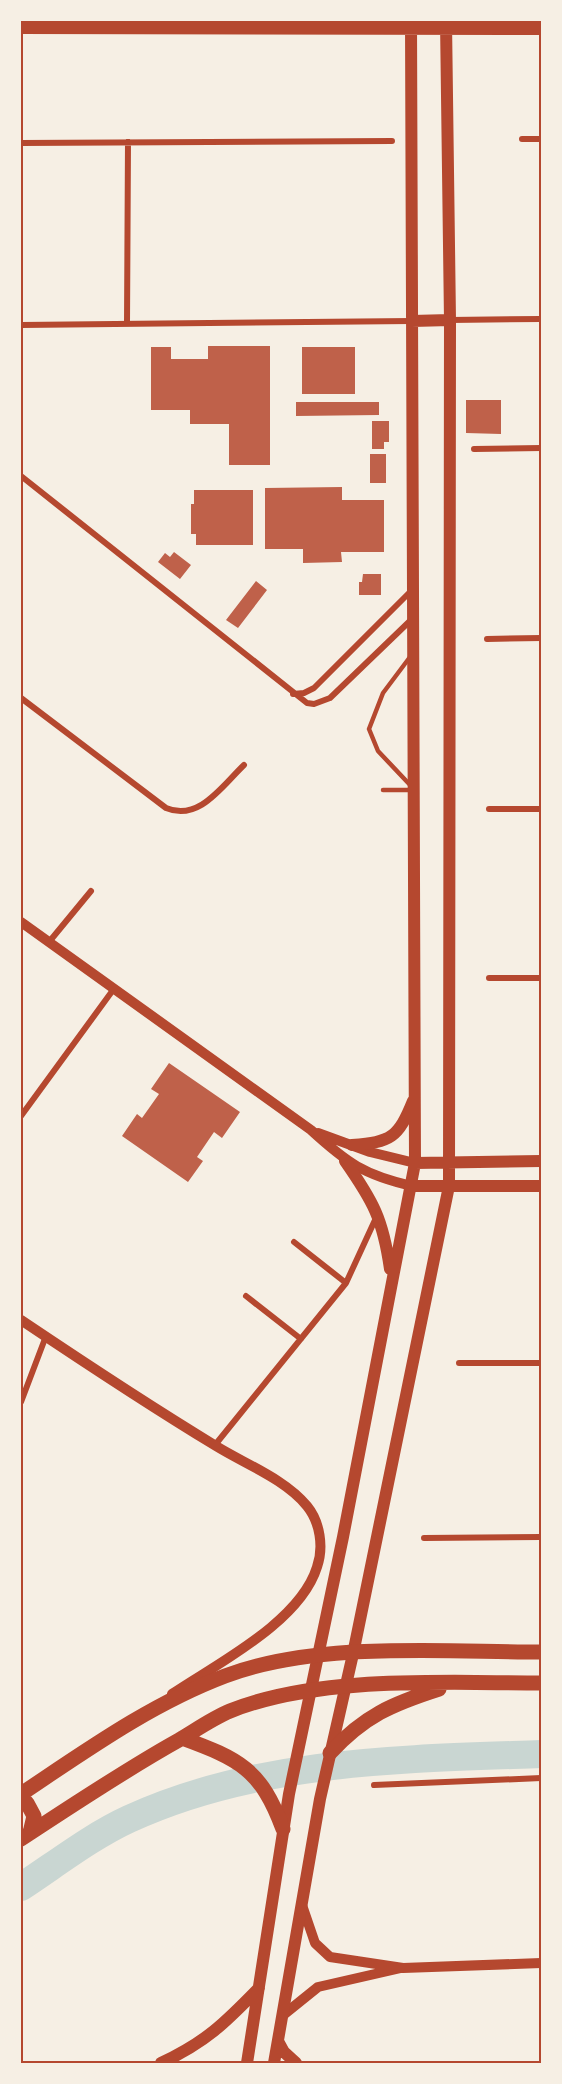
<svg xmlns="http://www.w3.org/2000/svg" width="562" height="2084" viewBox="0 0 562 2084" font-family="Manrope,sans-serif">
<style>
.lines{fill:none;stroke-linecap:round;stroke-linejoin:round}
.river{stroke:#c9d6d2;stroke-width:28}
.building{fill:#bf614a}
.service{stroke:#b5482f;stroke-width:4.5}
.minor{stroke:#b5482f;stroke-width:6}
.tertiary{stroke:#b5482f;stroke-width:10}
.secondary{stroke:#b5482f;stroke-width:12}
.trunk{stroke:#b5482f;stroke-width:15}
.neatline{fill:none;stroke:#b5482f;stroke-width:2}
</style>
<rect width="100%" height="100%" fill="#f6efe4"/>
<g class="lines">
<path class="river" d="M 21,1887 C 56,1864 92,1836 129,1819 C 257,1760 403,1759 541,1754"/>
</g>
<path class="building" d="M 208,346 L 270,346 L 270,465 L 229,465 L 229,424 L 190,424 L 190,410 L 151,410 L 151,347 L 171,347 L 171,359 L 208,359 Z
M 302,347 L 355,347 L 355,394 L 302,394 Z
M 466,400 L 501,400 L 501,434 L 466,433 Z
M 296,402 L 379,402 L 379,415 L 296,416 Z
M 372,421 L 389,421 L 389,442 L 384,442 L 384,449 L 372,449 Z
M 370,454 L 386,454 L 386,483 L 370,483 Z
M 342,487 L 342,500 L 384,500 L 384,552 L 341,552 L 342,562 L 303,563 L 303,549 L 265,549 L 265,488 Z
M 194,490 L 253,490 L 253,545 L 196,545 L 196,534 L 191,534 L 191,504 L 194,504 Z
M 174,552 L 191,565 L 180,579 L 158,562 L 165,553 L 170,557 Z
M 363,574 L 381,574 L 381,595 L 359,595 L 359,582 L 362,582 Z
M 256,581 L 267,590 L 238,628 L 226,620 Z
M 169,1063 L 240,1112 L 222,1138 L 214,1132 L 197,1157 L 203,1161 L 188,1182 L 122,1136 L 137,1114 L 142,1118 L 159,1094 L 151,1089 Z"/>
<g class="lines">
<path class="service" d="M 410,657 L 383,693 L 369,729 L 378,751 L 412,787
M 383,790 L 411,790"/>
<path class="minor" d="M 522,139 L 541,139
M 21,143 L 392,141
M 450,320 L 541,319
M 127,324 L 128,142
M 21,325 L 412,321
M 474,449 L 541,448
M 21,476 L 307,703 L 314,704 L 330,698 L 412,619
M 487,639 L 541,638
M 293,694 L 304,693 L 314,688 L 412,590
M 21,698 L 166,808 C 199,822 222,786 244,765
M 489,809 L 541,809
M 49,942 L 91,891
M 489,978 L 541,978
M 21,1116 L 113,990
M 294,1242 L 346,1283
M 246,1296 L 301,1339
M 459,1363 L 541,1363
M 21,1402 L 46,1336
M 215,1445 L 346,1283 L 375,1220
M 424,1538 L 541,1537
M 374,1785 L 541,1778"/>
<path class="tertiary" d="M 21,922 L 311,1130 C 347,1163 364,1175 412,1186
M 318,1133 L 370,1152 L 415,1163
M 21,1320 C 85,1363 150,1406 216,1446 C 245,1464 285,1479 307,1506 C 320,1522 324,1547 317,1567 C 300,1622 218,1663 172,1694
M 302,1905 L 315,1943 L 330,1957 L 403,1968 L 541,1963
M 282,2016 L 318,1987 L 401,1968"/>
<path class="secondary" d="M 21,28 L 541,29
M 412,321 L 450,320
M 352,1145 C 391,1142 398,1138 413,1101
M 345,1161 C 373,1201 383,1219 390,1269
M 415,1163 L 541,1161
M 412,1186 L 541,1186
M 278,2041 L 284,2052 L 296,2063
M 161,2063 C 206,2042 225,2023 259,1988
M 247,2063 L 289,1794 L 343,1537 L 415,1163 L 411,21
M 274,2063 L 320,1799 L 353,1654 L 449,1186 L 450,320 L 446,21"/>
<path class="trunk" d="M 182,1738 C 239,1759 261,1769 283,1829
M 330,1753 C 364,1716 392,1704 439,1689
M 21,1794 C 87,1750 151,1704 225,1676 C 318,1641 442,1652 541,1652
M 21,1802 L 27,1803 L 34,1816 L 30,1833
M 21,1839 C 73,1805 125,1770 179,1740 C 196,1730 213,1718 230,1711 C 319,1675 446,1683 541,1683"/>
</g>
<rect width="562" height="2084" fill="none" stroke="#f6efe4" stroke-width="45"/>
<rect x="22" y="22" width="518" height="2040" class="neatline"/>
</svg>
